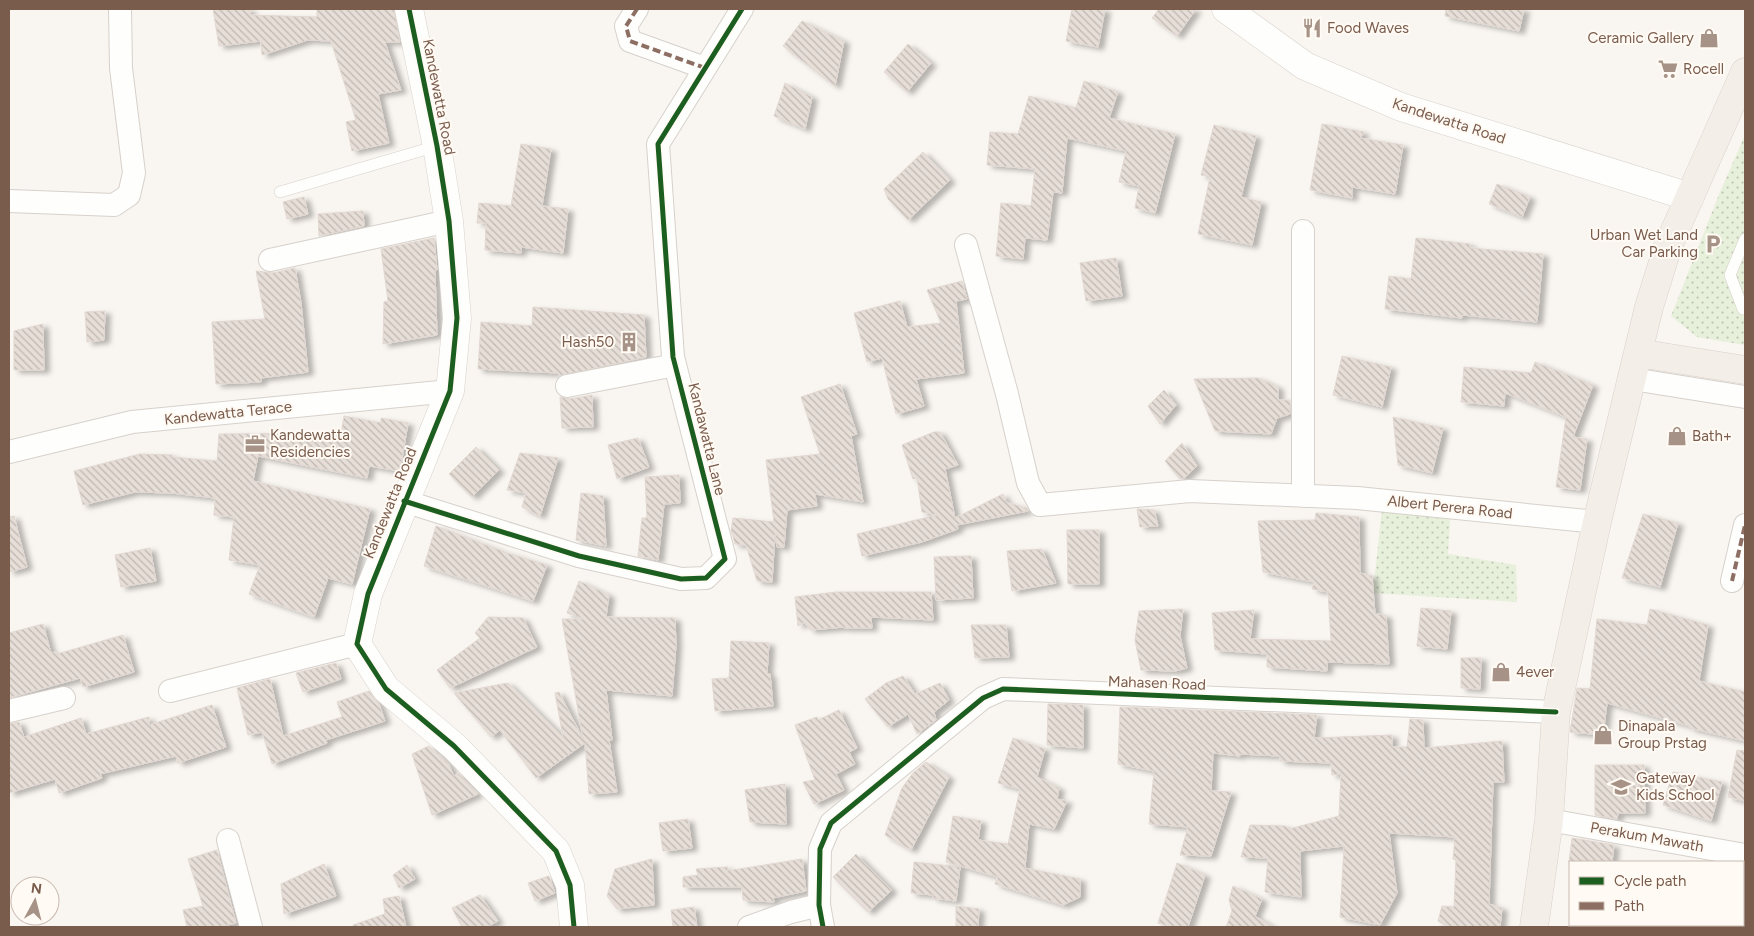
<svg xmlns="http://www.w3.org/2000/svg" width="1754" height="936" viewBox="0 0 1754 936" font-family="Figtree,sans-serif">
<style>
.park{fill:url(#park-dots)}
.building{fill:url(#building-back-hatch);stroke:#e2d8d2;filter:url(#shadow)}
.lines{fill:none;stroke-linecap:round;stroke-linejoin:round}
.lane-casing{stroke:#d7d1cb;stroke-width:12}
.street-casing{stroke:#d7d1cb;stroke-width:24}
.secondary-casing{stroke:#d9d2cb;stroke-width:29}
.primary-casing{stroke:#dad1cc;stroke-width:29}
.lane{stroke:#fefefd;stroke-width:11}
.street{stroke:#fefefd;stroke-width:22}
.secondary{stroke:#fefefd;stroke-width:28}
.primary{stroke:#f3eee8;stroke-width:28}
.quiet{stroke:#8d6e63;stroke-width:4;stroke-dasharray:8 4;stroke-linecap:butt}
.cycleway-casing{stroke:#fffaf3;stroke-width:8}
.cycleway{stroke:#1b5e20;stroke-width:5}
.labels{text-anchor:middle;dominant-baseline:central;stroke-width:4;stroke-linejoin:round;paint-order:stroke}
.poi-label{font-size:15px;fill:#7a5c4d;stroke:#fffaf3;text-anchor:start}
.street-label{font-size:15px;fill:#7a5c4d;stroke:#fffaf3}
</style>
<defs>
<pattern id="park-dots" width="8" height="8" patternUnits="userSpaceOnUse" patternTransform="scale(1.25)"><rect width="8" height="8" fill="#e7f0db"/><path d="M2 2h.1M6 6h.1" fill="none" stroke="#c0c6b4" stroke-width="1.8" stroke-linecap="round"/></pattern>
<pattern id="building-back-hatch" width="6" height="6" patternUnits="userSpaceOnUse" patternTransform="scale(1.25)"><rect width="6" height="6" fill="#e6ded7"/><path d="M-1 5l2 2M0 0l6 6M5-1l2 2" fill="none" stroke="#bfb7b1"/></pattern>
<filter id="shadow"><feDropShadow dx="5.5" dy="3" stdDeviation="2.5" flood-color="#0004"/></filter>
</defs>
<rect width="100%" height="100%" fill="#f9f5f0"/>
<path class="park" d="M 1745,135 L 1745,345 L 1697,337 L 1671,316 L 1720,192 Z
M 1451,506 L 1448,554 L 1516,565 L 1517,602 L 1373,593 L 1382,508 Z"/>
<path class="building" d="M 213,9 L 250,9 L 250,15 L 317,17 L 317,9 L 394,9 L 400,42 L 385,42 L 401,90 L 378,94 L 389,143 L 352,151 L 346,122 L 356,120 L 331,41 L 308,40 L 262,55 L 261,41 L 219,46 Z
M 1072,9 L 1105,9 L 1098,47 L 1066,41 Z
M 1159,9 L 1196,9 L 1177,36 L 1152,18 Z
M 1446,9 L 1524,9 L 1519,31 L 1445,16 Z
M 802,21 L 844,41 L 835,86 L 783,46 Z
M 908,44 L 931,63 L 907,92 L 884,72 Z
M 1084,81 L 1118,92 L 1109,118 L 1175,134 L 1155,213 L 1135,208 L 1139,186 L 1119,182 L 1126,151 L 1067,138 L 1062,193 L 1053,192 L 1047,240 L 1025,238 L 1023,259 L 996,256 L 1001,203 L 1031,206 L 1035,169 L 987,165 L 990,132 L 1018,134 L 1029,96 L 1076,108 Z
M 785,83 L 812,97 L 805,129 L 774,116 Z
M 1322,124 L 1364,132 L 1360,138 L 1403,145 L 1395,194 L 1352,187 L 1352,198 L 1310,190 Z
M 1214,125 L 1256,136 L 1241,197 L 1261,202 L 1252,245 L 1198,234 L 1210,177 L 1201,175 Z
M 521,144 L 551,149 L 542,206 L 568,209 L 563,253 L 521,247 L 521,253 L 485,250 L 486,223 L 477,223 L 479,203 L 511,206 Z
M 923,152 L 950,180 L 908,220 L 888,199 L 884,189 Z
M 1497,184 L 1530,197 L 1522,217 L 1489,204 Z
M 304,197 L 308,214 L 287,219 L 283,202 Z
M 363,211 L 364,226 L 319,236 L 318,214 Z
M 434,238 L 437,270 L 435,270 L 437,335 L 383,344 L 384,302 L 388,301 L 381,249 Z
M 1416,238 L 1470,244 L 1470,248 L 1543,254 L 1537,322 L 1462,315 L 1462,318 L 1385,309 L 1389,276 L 1411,279 Z
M 1116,258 L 1122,296 L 1086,301 L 1080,263 Z
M 295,268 L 301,303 L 308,372 L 261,378 L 261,382 L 216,384 L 212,322 L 265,319 L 256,271 L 273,273 Z
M 962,281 L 967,299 L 956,301 L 964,373 L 916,379 L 924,406 L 896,414 L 882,358 L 867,362 L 854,313 L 900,301 L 907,327 L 941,323 L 927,290 Z
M 533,307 L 644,315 L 646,357 L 559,376 L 559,373 L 478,369 L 481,322 L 532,326 Z
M 105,311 L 104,340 L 87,342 L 85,312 Z
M 43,324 L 44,370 L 14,370 L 14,331 Z
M 1342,356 L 1391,367 L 1382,407 L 1333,395 Z
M 1535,362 L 1593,385 L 1573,437 L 1587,439 L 1580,490 L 1556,487 L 1566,417 L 1505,393 L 1504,406 L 1461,402 L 1464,367 L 1531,373 Z
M 1258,378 L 1278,387 L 1278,400 L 1290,400 L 1290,414 L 1277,418 L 1271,434 L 1215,431 L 1194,379 Z
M 840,384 L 857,434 L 851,436 L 863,502 L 815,494 L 817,506 L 787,510 L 784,547 L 777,547 L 775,534 L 772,582 L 757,581 L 746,545 L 735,544 L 731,530 L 733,518 L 774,522 L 766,460 L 820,454 L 801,397 Z
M 1164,390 L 1176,405 L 1160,424 L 1148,406 Z
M 592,395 L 593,427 L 562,428 L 560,397 L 570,399 Z
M 344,416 L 381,423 L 381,418 L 408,423 L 400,471 L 369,466 L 367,478 L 258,456 L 253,481 L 370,509 L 352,584 L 328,578 L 314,617 L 249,594 L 260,565 L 229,560 L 234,517 L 214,515 L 215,498 L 172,493 L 135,492 L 83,505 L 74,471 L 140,454 L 172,455 L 172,457 L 217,461 L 219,434 L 341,433 Z
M 1393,417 L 1443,428 L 1432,473 L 1398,465 Z
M 934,432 L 940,432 L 958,465 L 945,469 L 955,518 L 1003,494 L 1006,502 L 1026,508 L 1028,511 L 957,525 L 958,529 L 922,542 L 862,556 L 857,534 L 937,515 L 922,512 L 917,478 L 913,479 L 902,445 Z
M 638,438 L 649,467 L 617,479 L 608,445 Z
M 1182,443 L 1197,466 L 1184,478 L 1180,479 L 1165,461 Z
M 476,447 L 499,470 L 472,497 L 449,474 Z
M 520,453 L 558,458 L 540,516 L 522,507 L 526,493 L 507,490 Z
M 679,475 L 680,503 L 664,504 L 658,560 L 638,556 L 642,518 L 647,518 L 645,477 Z
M 581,493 L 603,496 L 606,546 L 576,540 Z
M 1137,509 L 1154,510 L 1158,526 L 1140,527 Z
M 1316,513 L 1359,517 L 1360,573 L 1372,576 L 1375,614 L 1386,615 L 1389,664 L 1327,662 L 1327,671 L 1267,667 L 1267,654 L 1215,650 L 1212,613 L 1254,610 L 1250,639 L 1331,641 L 1328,592 L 1312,589 L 1314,582 L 1263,572 L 1258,521 L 1315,520 Z
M 1643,514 L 1678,523 L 1660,587 L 1622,578 Z
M 14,516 L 27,567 L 9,572 L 9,517 Z
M 436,526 L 507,553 L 547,565 L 533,601 L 424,566 Z
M 1067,530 L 1099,530 L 1099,584 L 1068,584 Z
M 150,548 L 156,581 L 121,587 L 115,555 Z
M 1042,549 L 1056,583 L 1012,591 L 1007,551 Z
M 971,556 L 973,598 L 936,600 L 934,557 Z
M 579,581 L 609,595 L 606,617 L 675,618 L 676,645 L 672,696 L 606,690 L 612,740 L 609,740 L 617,792 L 589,794 L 585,743 L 536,778 L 500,730 L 491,737 L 454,693 L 508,683 L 563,737 L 555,693 L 559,692 L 583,739 L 562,619 L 584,619 L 567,613 Z
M 836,592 L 931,592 L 933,620 L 871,617 L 872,628 L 844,628 L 844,627 L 811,630 L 804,622 L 798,626 L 795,597 Z
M 1421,608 L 1451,611 L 1447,649 L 1417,646 Z
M 1183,609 L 1180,636 L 1187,668 L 1175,671 L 1141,670 L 1135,640 L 1139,611 Z
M 1650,609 L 1708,625 L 1699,681 L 1745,692 L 1745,741 L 1690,728 L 1690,726 L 1607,703 L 1603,735 L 1570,732 L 1577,688 L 1590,689 L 1597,619 L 1647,625 Z
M 488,617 L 523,618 L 537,647 L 450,688 L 437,670 L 480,638 L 475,633 Z
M 43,624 L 51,653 L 56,652 L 57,654 L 123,635 L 134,672 L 83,687 L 80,678 L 9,698 L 9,633 Z
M 971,625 L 1006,625 L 1009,657 L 975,658 Z
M 731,641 L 769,643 L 767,674 L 770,674 L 773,706 L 715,711 L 712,679 L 729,678 Z
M 1461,658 L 1481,658 L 1480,689 L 1461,688 Z
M 336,663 L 341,679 L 303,692 L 296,673 Z
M 903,676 L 915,694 L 940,683 L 949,700 L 934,712 L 936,720 L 917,734 L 908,714 L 888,727 L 865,699 L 886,683 Z
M 270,679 L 283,736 L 342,717 L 337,702 L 369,691 L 379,704 L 385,721 L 326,740 L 327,743 L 272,764 L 262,732 L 248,735 L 237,688 Z
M 1048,704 L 1083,705 L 1083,748 L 1047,745 Z
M 212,705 L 226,747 L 178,763 L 176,756 L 100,774 L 102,778 L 59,793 L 55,779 L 9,793 L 9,724 L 19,722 L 24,737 L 81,718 L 86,734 L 149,717 L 149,725 Z
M 1120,707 L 1317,715 L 1314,738 L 1392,735 L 1392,747 L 1407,747 L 1410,719 L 1423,720 L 1424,748 L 1502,741 L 1504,782 L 1493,782 L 1489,904 L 1502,908 L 1500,927 L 1449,927 L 1438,921 L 1442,906 L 1454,907 L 1456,860 L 1453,859 L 1455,837 L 1389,833 L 1397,893 L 1380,925 L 1340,917 L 1344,846 L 1300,851 L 1301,897 L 1265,892 L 1268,858 L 1241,857 L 1250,825 L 1285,826 L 1289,829 L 1339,816 L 1341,774 L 1332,775 L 1331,763 L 1280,761 L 1280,756 L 1240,754 L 1240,756 L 1213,753 L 1211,791 L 1231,792 L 1211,856 L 1180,855 L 1188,827 L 1149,824 L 1154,771 L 1118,764 Z
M 839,710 L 857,748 L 849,752 L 855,764 L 836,774 L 844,790 L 814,804 L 803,782 L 815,780 L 795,725 L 817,717 L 818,720 Z
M 1013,738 L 1045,749 L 1037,777 L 1059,788 L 1057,799 L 1067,801 L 1054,829 L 1029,824 L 1025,868 L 1080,879 L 1080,897 L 1063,905 L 995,884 L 998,877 L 946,862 L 953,816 L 981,821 L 978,840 L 1008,844 L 1020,789 L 998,783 Z
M 429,746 L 448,763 L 454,776 L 458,773 L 478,794 L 432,815 L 412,754 Z
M 1737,750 L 1745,751 L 1745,801 L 1728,797 Z
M 926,762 L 949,777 L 911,850 L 885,835 L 902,788 L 913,773 Z
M 1595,765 L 1644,765 L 1645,813 L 1618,813 L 1617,819 L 1595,815 Z
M 1673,772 L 1722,782 L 1711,821 L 1663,805 Z
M 785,784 L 786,824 L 750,822 L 745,790 Z
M 688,819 L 692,848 L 663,851 L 659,823 Z
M 1572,838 L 1614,845 L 1612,862 L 1569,862 Z
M 217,850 L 236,923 L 219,927 L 187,927 L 183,910 L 203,906 L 188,859 Z
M 856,854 L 892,890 L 868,912 L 833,877 Z
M 652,859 L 654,905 L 617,909 L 607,896 L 615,869 Z
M 802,859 L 806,891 L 773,898 L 774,902 L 743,900 L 742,887 L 683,887 L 683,877 L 698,875 L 696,869 L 728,867 L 727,871 Z
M 914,862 L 960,867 L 956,901 L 933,898 L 933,895 L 911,893 Z
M 1177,863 L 1205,875 L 1188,927 L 1171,927 L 1158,923 Z
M 324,864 L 336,896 L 284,914 L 281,884 Z
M 407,865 L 415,879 L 399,888 L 393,875 Z
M 549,876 L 555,893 L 535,901 L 528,883 Z
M 1233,886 L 1262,899 L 1255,916 L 1273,927 L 1226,927 L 1232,911 L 1229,900 Z
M 480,895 L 498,921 L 487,927 L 462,927 L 452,908 Z
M 399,896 L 406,927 L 354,927 L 353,925 L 385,914 L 383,899 Z
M 956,906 L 979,909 L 978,927 L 956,927 Z
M 694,907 L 697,927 L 673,927 L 671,910 Z"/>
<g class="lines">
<defs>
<path id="lane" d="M 280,192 L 437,146
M 1745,239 L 1730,275 L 1743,309 L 1745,309"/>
<path id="street" d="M 637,9 L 626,26 L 630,41 L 705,68
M 9,201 L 114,205 L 129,195 L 134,173 L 121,68 L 120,9
M 966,245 L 1007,394 L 1028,483 L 1040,505 L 1190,491 L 1357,498 L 1597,522
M 270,260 L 449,221
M 1632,379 L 1745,397
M 567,386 L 675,365
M 9,452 L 132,422 L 450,391
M 1303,496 L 1303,231
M 404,501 L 579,556 L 681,579 L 706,578 L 725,559 L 673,357 L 658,144 L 742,9
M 1732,581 L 1745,525
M 170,691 L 357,644
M 9,711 L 64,698
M 1549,820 L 1745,855
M 228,840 L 251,927
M 749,927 L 791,912 L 819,905
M 823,927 L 819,905 L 820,849 L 831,823 L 983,698 L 1003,689 L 1556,712"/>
<path id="secondary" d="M 409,9 L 437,146 L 449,221 L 457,318 L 450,391 L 368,594 L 357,644 L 386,689 L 454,746 L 556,851 L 570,885 L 574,927
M 1226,9 L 1305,66 L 1401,107 L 1690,197"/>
<path id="primary" d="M 1638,353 L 1745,370
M 1534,927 L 1549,820 L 1556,712 L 1597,522 L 1649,307 L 1668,246 L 1745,72"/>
</defs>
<use href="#lane" class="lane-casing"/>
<use href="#street" class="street-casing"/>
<use href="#secondary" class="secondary-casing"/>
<use href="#primary" class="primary-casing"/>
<use href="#lane" class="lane"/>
<use href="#street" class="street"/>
<use href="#secondary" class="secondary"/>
<use href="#primary" class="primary"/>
<path class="quiet" d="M 637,9 L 626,26 L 630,41 L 705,68
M 1732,581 L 1745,525"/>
<defs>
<path id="cycleway" d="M 409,9 L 437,146 L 449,221 L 457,318 L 450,391 L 368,594 L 357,644 L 386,689 L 454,746 L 556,851 L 570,885 L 574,927
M 404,501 L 579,556 L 681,579 L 706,578 L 725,559 L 673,357 L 658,144 L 742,9
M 823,927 L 819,905 L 820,849 L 831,823 L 983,698 L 1003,689 L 1556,712"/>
</defs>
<use href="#cycleway" class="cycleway-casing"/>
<use href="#cycleway" class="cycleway"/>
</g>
<defs>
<symbol id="restaurant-bare" viewBox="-9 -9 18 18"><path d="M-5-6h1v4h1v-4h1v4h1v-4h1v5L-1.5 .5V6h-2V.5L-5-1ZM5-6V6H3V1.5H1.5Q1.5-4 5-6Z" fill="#a69286" stroke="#fffaf3" stroke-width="2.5" paint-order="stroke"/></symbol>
<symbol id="shop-bare" viewBox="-9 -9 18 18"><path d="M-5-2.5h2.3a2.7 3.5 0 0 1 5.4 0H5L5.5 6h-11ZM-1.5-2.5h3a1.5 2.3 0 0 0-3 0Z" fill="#a69286" stroke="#fffaf3" stroke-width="2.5" paint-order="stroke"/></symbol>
<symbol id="supermarket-bare" viewBox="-9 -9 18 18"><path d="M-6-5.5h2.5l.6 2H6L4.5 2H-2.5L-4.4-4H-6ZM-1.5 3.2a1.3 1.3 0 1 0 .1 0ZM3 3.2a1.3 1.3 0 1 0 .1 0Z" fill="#a69286" stroke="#fffaf3" stroke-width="2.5" paint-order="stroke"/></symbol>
<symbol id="parking-bare" viewBox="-9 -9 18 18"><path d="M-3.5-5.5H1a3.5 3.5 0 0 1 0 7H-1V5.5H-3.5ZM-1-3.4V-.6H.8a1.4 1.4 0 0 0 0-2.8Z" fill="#a69286" stroke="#fffaf3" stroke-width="2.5" paint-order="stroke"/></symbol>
<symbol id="building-bare" viewBox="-9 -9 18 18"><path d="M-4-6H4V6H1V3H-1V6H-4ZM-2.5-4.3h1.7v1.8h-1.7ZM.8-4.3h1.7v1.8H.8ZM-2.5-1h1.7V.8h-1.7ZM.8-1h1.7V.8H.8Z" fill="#a69286" stroke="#fffaf3" stroke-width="2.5" paint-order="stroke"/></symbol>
<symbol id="office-bare" viewBox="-9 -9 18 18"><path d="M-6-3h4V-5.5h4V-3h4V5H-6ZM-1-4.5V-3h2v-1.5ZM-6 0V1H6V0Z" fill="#a69286" stroke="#fffaf3" stroke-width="2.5" paint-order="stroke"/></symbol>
<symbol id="school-bare" viewBox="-9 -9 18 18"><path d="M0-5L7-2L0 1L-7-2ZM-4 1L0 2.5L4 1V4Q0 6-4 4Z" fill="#a69286" stroke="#fffaf3" stroke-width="2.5" paint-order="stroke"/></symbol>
</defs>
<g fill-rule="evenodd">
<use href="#restaurant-bare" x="1298" y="14" width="28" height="28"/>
<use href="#shop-bare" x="1695" y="24" width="28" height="28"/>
<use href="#supermarket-bare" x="1654" y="55" width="28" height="28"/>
<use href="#parking-bare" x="1699" y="230" width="28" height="28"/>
<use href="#building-bare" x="615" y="328" width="28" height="28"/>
<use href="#shop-bare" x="1663" y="422" width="28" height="28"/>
<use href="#office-bare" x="241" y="430" width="28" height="28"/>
<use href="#shop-bare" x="1487" y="658" width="28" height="28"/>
<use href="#shop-bare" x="1589" y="721" width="28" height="28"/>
<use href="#school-bare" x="1607" y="773" width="28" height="28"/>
</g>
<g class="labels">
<g class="poi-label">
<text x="1327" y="28">Food Waves</text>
<text x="1694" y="38" text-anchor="end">Ceramic Gallery</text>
<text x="1683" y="69">Rocell</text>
<text x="1698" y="235" text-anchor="end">Urban Wet Land<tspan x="1698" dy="17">Car Parking</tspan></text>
<text x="614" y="342" text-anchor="end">Hash50</text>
<text x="270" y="435">Kandewatta<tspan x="270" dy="17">Residencies</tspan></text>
<text x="1692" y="436">Bath+</text>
<text x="1516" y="672">4ever</text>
<text x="1618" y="726">Dinapala<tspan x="1618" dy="17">Group Prstag</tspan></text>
<text x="1636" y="778">Gateway<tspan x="1636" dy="17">Kids School</tspan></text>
</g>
<g class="street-label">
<text transform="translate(439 97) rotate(79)">Kandewatta Road</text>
<text transform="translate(1449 121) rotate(18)">Kandewatta Road</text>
<text transform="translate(228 413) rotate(-6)">Kandewatta Terace</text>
<text transform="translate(707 439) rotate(76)">Kandawatta Lane</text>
<text transform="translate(390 503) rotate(-68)">Kandewatta Road</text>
<text transform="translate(1450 507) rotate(6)">Albert Perera Road</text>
<text transform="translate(1157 683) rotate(2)">Mahasen Road</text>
<text transform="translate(1647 837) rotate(10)">Perakum Mawath</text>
</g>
</g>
<rect width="1754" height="936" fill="none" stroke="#7a5c4d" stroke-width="20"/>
<rect x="1569" y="861" width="175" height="65" fill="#fffaf3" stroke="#cabbb1"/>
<rect x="1579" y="877" width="25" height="8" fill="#1b5e20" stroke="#cabbb1"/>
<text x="1614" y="886" font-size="15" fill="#7a5c4d">Cycle path</text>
<rect x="1579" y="902" width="25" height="8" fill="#8d6e63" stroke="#cabbb1"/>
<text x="1614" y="911" font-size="15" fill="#7a5c4d">Path</text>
<g transform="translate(35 901) rotate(7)"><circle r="24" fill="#fffaf3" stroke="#cabbb1"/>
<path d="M0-4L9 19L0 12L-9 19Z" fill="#a69286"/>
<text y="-8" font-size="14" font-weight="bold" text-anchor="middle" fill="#7a5c4d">N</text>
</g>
</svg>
